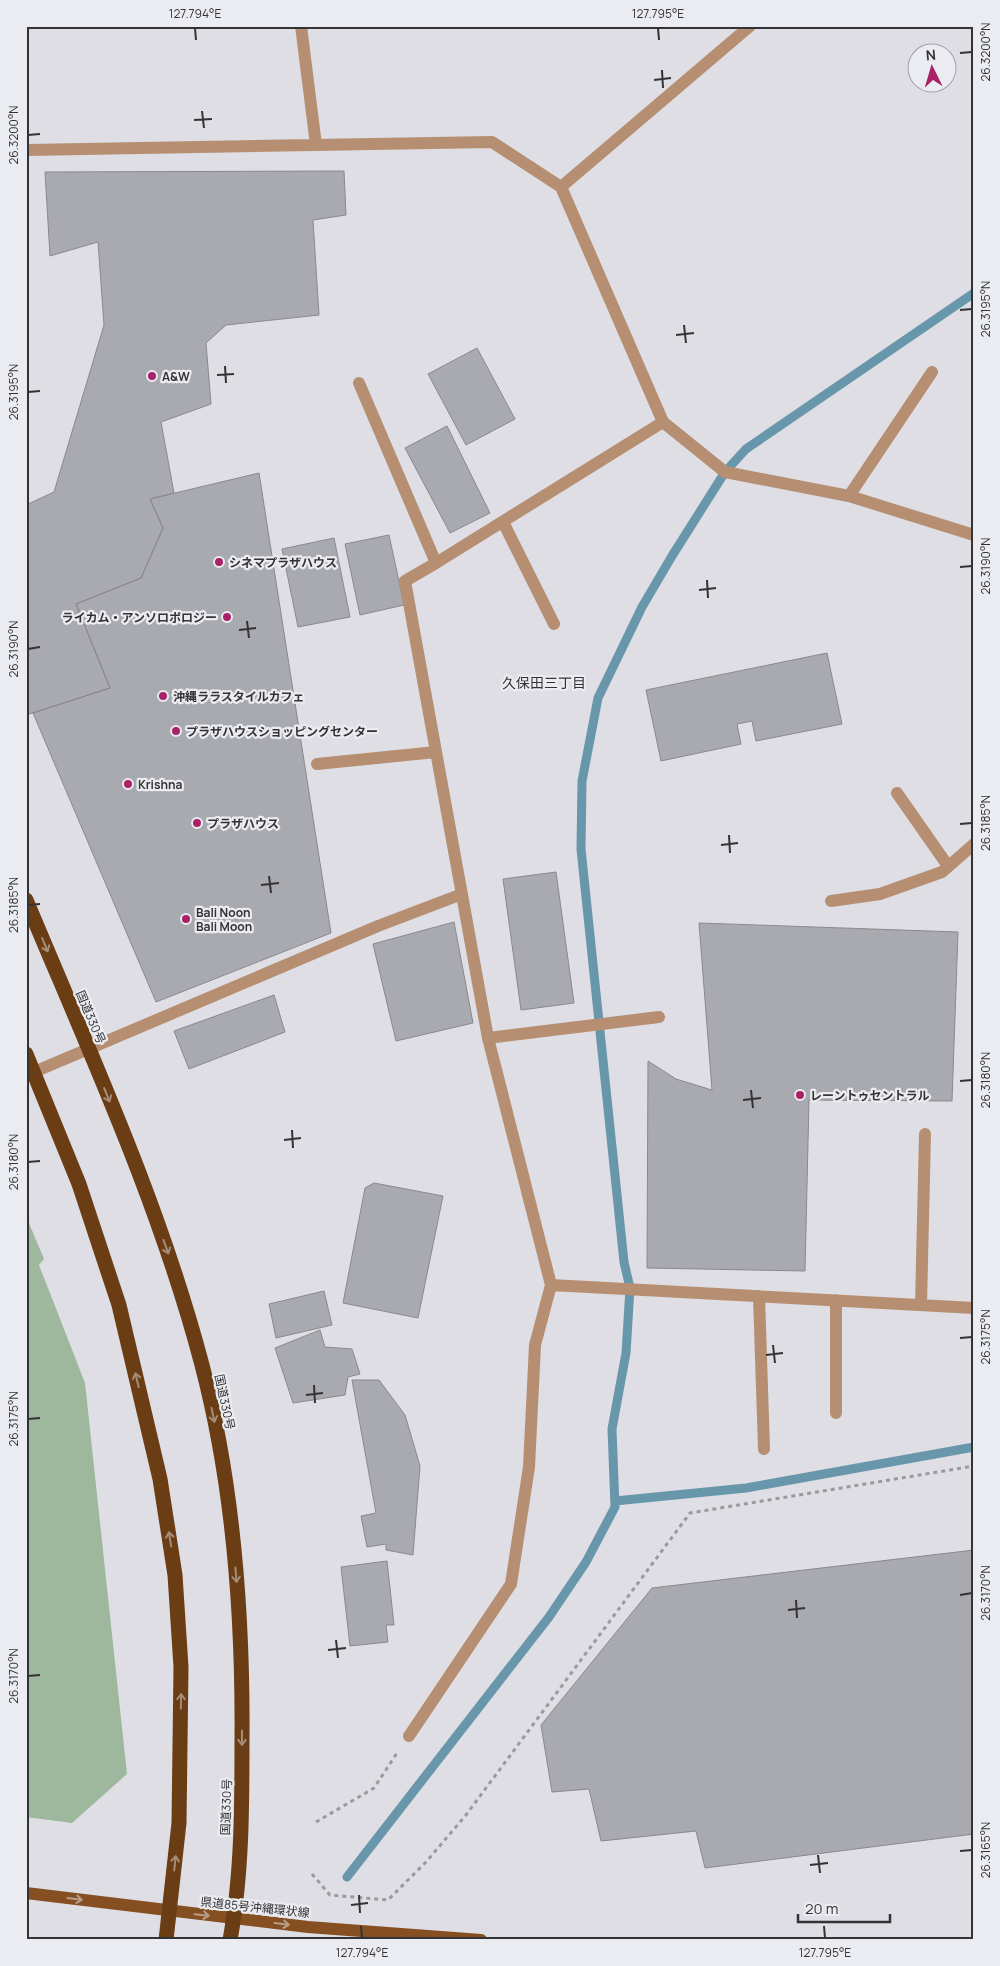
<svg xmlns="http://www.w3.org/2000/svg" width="1000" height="1966" viewBox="0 0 1000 1966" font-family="Manrope,'Noto Sans JP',sans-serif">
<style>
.green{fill:#9db89d}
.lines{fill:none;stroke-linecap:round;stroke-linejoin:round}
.stream{stroke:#6897ab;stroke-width:9}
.building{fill:#a9aaaf;stroke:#88888d}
.path{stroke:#9a9a9e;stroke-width:3;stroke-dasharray:4 4;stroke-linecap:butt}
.lane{stroke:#b68f72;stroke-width:12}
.street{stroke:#b68f72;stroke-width:12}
.primary{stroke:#854f21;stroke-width:12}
.highway{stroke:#6b3d15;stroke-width:15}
.oneway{stroke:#a58c78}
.oneway2{stroke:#b89e89}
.ticks{fill:none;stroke:#333335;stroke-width:2}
.poi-dot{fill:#a92166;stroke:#ebecf1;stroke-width:2}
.labels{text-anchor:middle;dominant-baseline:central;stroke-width:4.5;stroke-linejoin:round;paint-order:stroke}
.poi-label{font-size:12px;font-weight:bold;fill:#333335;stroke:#ebecf1;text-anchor:start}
.street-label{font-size:12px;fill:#333335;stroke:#ebecf1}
.neighbourhood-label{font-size:14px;fill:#333335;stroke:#ebecf1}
.neatline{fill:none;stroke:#333335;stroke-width:2}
.ticks-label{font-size:12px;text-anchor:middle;fill:#333335}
</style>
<rect width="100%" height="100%" fill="#dedee4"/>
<path class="green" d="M 26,1216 L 44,1259 L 39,1265 L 85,1383 L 127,1774 L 72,1823 L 26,1817 Z"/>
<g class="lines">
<path class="stream" d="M 615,1501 L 746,1488 L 974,1447
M 347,1877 L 549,1617 L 586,1562 L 615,1507 L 612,1429 L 626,1353 L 630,1288 L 624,1262 L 581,849 L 582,781 L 598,698 L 642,607 L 672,556 L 725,472 L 746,449 L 974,293"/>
</g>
<path class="building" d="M 344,171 L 346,215 L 313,220 L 319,315 L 226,325 L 206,343 L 211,404 L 161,422 L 174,493 L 150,499 L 163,528 L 141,578 L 76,604 L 110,688 L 26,715 L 26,505 L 54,492 L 104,325 L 98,242 L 50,256 L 45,172 Z
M 477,348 L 515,419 L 466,445 L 428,374 Z
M 447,426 L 490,513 L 450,533 L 405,448 Z
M 259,473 L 331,933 L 156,1002 L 33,713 L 110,688 L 76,604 L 141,578 L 163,528 L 150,499 Z
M 389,535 L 404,605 L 360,615 L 345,544 Z
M 334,538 L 350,617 L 298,627 L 282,549 Z
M 827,653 L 842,724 L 756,741 L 752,721 L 737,724 L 741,744 L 661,761 L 646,690 Z
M 556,872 L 574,1003 L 521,1010 L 503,879 Z
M 454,922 L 473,1023 L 396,1041 L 373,944 Z
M 699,923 L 958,932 L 952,1101 L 809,1100 L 805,1271 L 647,1268 L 648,1061 L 676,1079 L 712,1090 Z
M 274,995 L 285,1032 L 189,1069 L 174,1031 Z
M 374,1183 L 443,1196 L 418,1318 L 343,1303 L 365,1188 Z
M 324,1291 L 332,1325 L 276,1338 L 269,1304 Z
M 320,1330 L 325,1347 L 352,1349 L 360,1374 L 348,1377 L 345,1395 L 293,1403 L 275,1348 Z
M 352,1380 L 379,1380 L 405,1415 L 420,1466 L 413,1555 L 386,1550 L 386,1544 L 367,1547 L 361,1516 L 376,1513 Z
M 974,1550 L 974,1834 L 705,1868 L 696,1831 L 601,1841 L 589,1789 L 552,1792 L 541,1725 L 652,1588 Z
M 387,1561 L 394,1625 L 386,1625 L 388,1642 L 350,1646 L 341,1567 Z"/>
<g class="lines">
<path class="path" d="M 316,1822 L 374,1788 L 397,1753
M 312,1874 L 330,1895 L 388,1900 L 426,1862 L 466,1815 L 690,1513 L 974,1466"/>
<path class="lane" d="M 488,1038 L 659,1017"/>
<path class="street" d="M 301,26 L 316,145
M 26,150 L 492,142 L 561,187 L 663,422 L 725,472 L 849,496 L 974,535
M 561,187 L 750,26
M 359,383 L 436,563
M 849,496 L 932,372
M 503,522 L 554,624
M 317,764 L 436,752
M 897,793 L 948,866
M 831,901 L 880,894 L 942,872 L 974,844
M 34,1072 L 378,926 L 462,894
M 551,1285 L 974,1308
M 759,1296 L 764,1449
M 836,1300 L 836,1413
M 921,1305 L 925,1134
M 409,1736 L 511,1584 L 529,1467 L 535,1345 L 551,1285 L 488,1038 L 405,581 L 436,563 L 663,422"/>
<path class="primary" d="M 26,1893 L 308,1927 L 481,1940"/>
<path class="highway" d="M 26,900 C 90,1053 160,1205 202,1365 C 234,1487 243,1615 242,1740 C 242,1806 242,1875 230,1940
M 26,1054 L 79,1184 L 119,1305 L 160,1479 L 175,1575 L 181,1667 L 179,1823 L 166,1940"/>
</g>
<defs><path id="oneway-shaft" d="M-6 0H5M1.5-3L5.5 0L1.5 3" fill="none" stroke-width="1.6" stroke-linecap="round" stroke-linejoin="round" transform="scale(1.25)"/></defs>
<g class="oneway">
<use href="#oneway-shaft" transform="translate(45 945) rotate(67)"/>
<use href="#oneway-shaft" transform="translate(107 1095) rotate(68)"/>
<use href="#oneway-shaft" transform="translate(166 1247) rotate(70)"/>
<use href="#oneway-shaft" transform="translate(137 1380) rotate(-103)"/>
<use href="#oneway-shaft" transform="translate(213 1415) rotate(78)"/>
<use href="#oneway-shaft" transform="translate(170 1539) rotate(-99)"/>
<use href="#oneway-shaft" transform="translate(236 1575) rotate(85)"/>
<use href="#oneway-shaft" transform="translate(181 1701) rotate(-89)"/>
<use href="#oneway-shaft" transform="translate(242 1738) rotate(90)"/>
<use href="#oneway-shaft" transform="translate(175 1863) rotate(-84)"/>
</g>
<g class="oneway2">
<use href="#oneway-shaft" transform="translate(75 1899) rotate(7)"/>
<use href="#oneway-shaft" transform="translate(202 1915) rotate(6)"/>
<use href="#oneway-shaft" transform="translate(282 1924) rotate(7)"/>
</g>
<path class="ticks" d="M 195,28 L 196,40M 658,28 L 659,40M 960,53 L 972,52M 662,70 L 663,88M 654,80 L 671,78M 202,111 L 204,128M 194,120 L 212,119M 28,135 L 40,134M 960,310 L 972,309M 684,325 L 686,343M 676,335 L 694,333M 225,366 L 226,383M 217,375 L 234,374M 28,392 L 40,391M 960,567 L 972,566M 707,580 L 708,598M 699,590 L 716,588M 247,621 L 249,638M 239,630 L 256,628M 28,649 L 40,647M 960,824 L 972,823M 729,835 L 730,853M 721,845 L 738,843M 269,876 L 271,893M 261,885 L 279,883M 28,905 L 40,904M 960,1081 L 972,1080M 751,1090 L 753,1108M 743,1100 L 761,1098M 292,1130 L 293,1148M 284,1140 L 301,1138M 28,1162 L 40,1161M 960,1338 L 972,1337M 773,1345 L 775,1363M 766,1355 L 783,1353M 314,1385 L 315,1403M 306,1395 L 323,1393M 28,1419 L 40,1418M 960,1595 L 972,1593M 796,1600 L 797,1618M 788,1610 L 805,1608M 336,1640 L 338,1658M 328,1650 L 346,1648M 28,1676 L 40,1675M 960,1851 L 972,1850M 818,1855 L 820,1873M 810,1865 L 828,1863M 359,1895 L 360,1913M 351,1905 L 368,1903M 361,1926 L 362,1938M 824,1926 L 825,1938"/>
<g class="poi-dot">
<circle cx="152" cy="376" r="5"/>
<circle cx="219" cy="562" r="5"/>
<circle cx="227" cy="617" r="5"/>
<circle cx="163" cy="696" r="5"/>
<circle cx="176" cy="731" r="5"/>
<circle cx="128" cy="784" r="5"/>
<circle cx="197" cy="823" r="5"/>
<circle cx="186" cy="919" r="5"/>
<circle cx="800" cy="1095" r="5"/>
</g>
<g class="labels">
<g class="poi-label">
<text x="162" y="376">A&amp;W</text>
<text x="229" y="562">シネマプラザハウス</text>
<text x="217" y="617" text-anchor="end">ライカム・アンソロポロジー</text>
<text x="173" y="696">沖縄ララスタイルカフェ</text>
<text x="186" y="731">プラザハウスショッピングセンター</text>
<text x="138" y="784">Krishna</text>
<text x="207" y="823">プラザハウス</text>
<text x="196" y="912">Bali Noon<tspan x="196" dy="14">Bali Moon</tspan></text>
<text x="810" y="1095">レーントゥセントラル</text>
</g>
<g class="street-label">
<text transform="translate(91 1017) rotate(67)">国道330号</text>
<text transform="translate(225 1402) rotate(78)">国道330号</text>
<text transform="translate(226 1807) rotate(-88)">国道330号</text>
<text transform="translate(255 1907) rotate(6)">県道85号沖縄環状線</text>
</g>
<g class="neighbourhood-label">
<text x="544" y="682">久保田三丁目</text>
</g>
</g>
<rect width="1000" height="1966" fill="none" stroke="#ebecf1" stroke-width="55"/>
<g transform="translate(932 68) rotate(355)"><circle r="24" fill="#ebecf1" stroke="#a1a2a6"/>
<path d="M0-4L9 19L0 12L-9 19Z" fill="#a92166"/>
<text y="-8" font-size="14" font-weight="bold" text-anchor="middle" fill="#333335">N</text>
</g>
<path d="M798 1914v8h92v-8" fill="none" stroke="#333335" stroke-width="2.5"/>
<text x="805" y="1914" font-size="15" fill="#333335" stroke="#ebecf1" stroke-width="4" paint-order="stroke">20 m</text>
<rect x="28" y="28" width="944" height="1910" class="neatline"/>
<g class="ticks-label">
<text x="195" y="18">127.794°E</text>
<text x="658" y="18">127.795°E</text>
<text transform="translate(986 52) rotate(-90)" y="4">26.3200°N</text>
<text transform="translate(14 135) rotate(-90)" y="4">26.3200°N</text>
<text transform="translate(986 309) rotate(-90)" y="4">26.3195°N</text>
<text transform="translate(14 392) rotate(-90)" y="4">26.3195°N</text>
<text transform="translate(986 566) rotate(-90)" y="4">26.3190°N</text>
<text transform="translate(14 649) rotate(-90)" y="4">26.3190°N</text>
<text transform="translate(986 823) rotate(-90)" y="4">26.3185°N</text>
<text transform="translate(14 905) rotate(-90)" y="4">26.3185°N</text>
<text transform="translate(986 1080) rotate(-90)" y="4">26.3180°N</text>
<text transform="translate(14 1162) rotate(-90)" y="4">26.3180°N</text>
<text transform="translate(986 1337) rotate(-90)" y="4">26.3175°N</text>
<text transform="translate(14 1419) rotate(-90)" y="4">26.3175°N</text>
<text transform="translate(986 1593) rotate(-90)" y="4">26.3170°N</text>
<text transform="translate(14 1676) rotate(-90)" y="4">26.3170°N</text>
<text transform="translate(986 1850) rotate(-90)" y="4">26.3165°N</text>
<text x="362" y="1957">127.794°E</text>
<text x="825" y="1957">127.795°E</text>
</g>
</svg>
